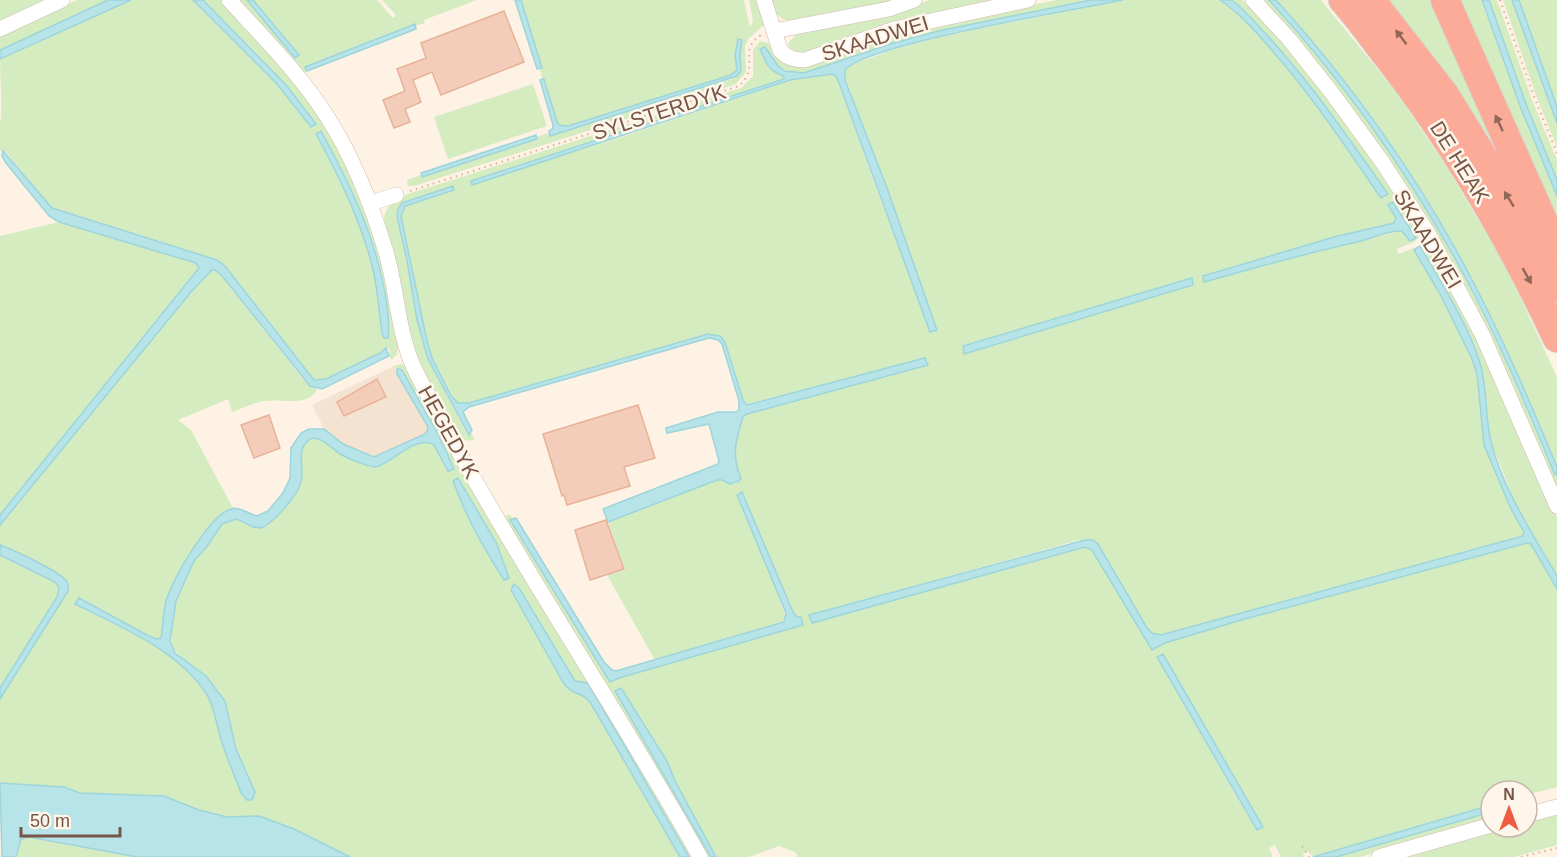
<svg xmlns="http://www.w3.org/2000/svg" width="1557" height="857" viewBox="0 0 1557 857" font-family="Helvetica,sans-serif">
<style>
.residential{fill:#f5e3d2}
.green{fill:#d5ecc1;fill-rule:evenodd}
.water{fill:#b7e4e8;stroke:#9dd5db;stroke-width:1.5}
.building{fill:#f4cdba;stroke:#e8b299;stroke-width:1.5}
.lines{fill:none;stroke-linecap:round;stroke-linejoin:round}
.street-casing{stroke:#d2baac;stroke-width:16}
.highway-casing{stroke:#d9d0cc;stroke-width:30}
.path{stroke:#d9b09d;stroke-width:2;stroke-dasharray:1.5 4.5;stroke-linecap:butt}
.street{stroke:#fff;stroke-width:15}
.highway{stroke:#fbab97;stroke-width:28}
.oneway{fill:#916758}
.labels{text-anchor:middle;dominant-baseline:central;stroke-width:5;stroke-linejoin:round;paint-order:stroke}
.street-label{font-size:21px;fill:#775648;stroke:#fff6eb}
</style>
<rect width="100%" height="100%" fill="#fdf2e4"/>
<path class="residential" d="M 394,366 L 427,425 L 428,430 L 425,434 L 374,457 L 343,444 L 324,429 L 312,405 Z"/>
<path class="green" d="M 0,0 L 49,0 L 0,23 Z
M 77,0 L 108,0 L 0,50 L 0,35 Z
M 131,0 L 193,0 L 277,84 L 311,126 L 287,86 L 203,0 L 222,0 L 292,80 L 322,118 L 367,205 L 397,325 L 398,347 L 397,354 L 392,360 L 389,356 L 390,350 L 386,348 L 380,353 L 326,379 L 314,380 L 225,265 L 217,260 L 52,208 L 47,205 L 7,153 L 4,151 L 0,151 L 0,122 C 3,116 0,70 0,59 ZM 321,132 C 349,181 386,254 387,311 C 387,318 384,326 382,333 C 379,314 378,293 374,273 C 362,225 340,178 316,135 Z
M 237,0 L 247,0 L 299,55 L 253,0 L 377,0 L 393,18 L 396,15 L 382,0 L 477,0 L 424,20 L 425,23 L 415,26 L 414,24 L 305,67 L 307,71 L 302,74 Z
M 521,0 L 744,0 L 750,28 L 753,20 L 749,0 L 758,0 L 764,25 L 749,38 L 745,46 L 746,72 L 736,84 L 414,186 L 408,186 L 407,180 L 421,175 L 422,177 L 537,139 L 536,137 L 549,133 L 551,135 L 732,79 L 737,76 C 742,64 738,53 742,40 L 735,55 L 737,70 L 731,75 L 568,126 L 559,125 L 557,122 L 545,79 L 542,79 L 540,68 L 542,67 Z
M 770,0 L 897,0 L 792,21 C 779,21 774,11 770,0 Z
M 930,0 L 998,0 L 920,16 L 800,54 L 789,47 L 788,43 L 799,32 L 885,14 Z
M 1057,0 L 1091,0 L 943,30 L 804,73 C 780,71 776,67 765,47 L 760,49 L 767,64 L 785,79 L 472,184 L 625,136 L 790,80 L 832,74 L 836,76 L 839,83 L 872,177 L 931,332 L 936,330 L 844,74 L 848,66 L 895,49 L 944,36 L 1123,0 L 1220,0 C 1243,16 1261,37 1279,59 C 1316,103 1348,150 1380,197 L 1387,194 L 1294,65 L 1258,25 L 1231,0 L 1242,0 L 1251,6 L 1297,58 L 1382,171 L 1421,235 L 1414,242 L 1397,249 L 1398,254 L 1422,245 L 1427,245 L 1477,337 L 1557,517 L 1557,576 L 1516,504 L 1491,443 L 1478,357 L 1446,291 L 1420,247 L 1415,250 L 1440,294 L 1472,359 L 1477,374 L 1484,445 L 1510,507 L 1524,532 L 1523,536 L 1161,635 L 1152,633 L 1147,628 L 1098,544 L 1079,540 L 810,615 L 812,623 L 1085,547 L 1092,550 L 1152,650 L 1164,643 L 1241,620 L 1527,543 L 1531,544 L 1557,589 L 1557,787 L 1527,795 L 1527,791 L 1491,791 L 1491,805 L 1313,857 L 1308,851 L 1303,853 L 1304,857 L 1281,857 L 1275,845 L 1269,848 L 1273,857 L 798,857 L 795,852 L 779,846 L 749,857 L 716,857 L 675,781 L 667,761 L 616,691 L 711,857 L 706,857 L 503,518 L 509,514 L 513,519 L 510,521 L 610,682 L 619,678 L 802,625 L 801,617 L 797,618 L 793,612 L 743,493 L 786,618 L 779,625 L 655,660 L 607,575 L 625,570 L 608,522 L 717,480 L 722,480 L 735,484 L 741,478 C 731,450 735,443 743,417 L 747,414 L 927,365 L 928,361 L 925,359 L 747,404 L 743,400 L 725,342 L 714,334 L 469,403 L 458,403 L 451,396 L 432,358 L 427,341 L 401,216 L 405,206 L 454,190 L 452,186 L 409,200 L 398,209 L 400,231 L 423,342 L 448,398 L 468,435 L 471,433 L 475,440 L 460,441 L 417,363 L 384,222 C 384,205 395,201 408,194 L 741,88 L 753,76 L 753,50 L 760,41 L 768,43 L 781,61 L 793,65 L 914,29 ZM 1388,206 L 1415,238 L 1402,231 L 1396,231 L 1361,241 L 1336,245 L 1204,282 L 1203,276 L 1334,237 L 1394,223 L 1396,218 ZM 1192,279 L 1193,285 L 964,354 L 963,346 ZM 1162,654 L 1163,655 L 1262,827 L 1256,830 L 1157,658 Z
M 1261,0 L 1269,0 C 1345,82 1415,180 1466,279 C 1499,343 1527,408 1555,474 L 1557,474 L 1557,491 L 1441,242 Z
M 1276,0 L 1321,0 L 1396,92 L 1448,169 L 1499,255 L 1519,295 L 1557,377 L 1557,467 C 1530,402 1503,338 1470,276 C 1419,178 1350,81 1276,0 Z
M 1384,0 L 1438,0 L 1532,207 Z
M 1449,0 L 1481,0 L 1520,106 L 1557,196 L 1557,240 Z
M 1489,0 L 1497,0 L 1532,100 L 1557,160 L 1557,180 L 1526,104 Z
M 1503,0 L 1512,0 L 1557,123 L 1557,147 L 1537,98 Z
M 1519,0 L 1557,0 L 1557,107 L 1552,94 Z
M 533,84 L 547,126 L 448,159 L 434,117 Z
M 59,222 L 196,263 L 199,268 L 0,515 L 0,236 Z
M 212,269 L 215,270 L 223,277 L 302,378 L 310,386 L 317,389 C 309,408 280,398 264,401 C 253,403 243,408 232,412 L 228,399 L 178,420 L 191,430 L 233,508 C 208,519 175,575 167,601 C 163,613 163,626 161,638 L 156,639 L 147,635 L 79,598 L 75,605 C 120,627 177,650 206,693 C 214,705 215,719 219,732 C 224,753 234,773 241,793 L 255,792 L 236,749 L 231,733 L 230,718 L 188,663 L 172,648 L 171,624 L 176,601 L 194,561 L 208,545 L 222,524 L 237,519 L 247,525 L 267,526 C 278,516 290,503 298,490 C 307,473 292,448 312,438 L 320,439 L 342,455 L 373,467 C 386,460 420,436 434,445 L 447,471 L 454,469 L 439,436 L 402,370 L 397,370 L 394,366 L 402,364 L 407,367 L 694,857 L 689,857 L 668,820 L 579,682 L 575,682 L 517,585 L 511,590 L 563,682 C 574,698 582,691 590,702 L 680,857 L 350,857 L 294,829 L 259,816 L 227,817 L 199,810 L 164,796 L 80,793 L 64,787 L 0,783 L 0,699 L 68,591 L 68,586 L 0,545 L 0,525 L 191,292 ZM 459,478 L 497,544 L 505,564 L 504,580 C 484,549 465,516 453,481 Z
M 0,555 L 55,582 L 59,587 L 57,597 L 0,688 Z
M 1491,812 L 1491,820 L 1360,857 L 1336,857 Z
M 1557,813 L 1557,845 L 1514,857 L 1399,857 L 1507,827 L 1527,827 L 1527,821 Z
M 29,837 L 137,857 L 16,857 L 21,839 Z"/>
<path class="water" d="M 108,0 L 131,0 L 0,59 L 0,50 Z
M 193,0 L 203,0 L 287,86 L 316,124 L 311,127 L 277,84 Z
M 247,0 L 253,0 L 299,55 L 295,58 Z
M 515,0 L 521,0 L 542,68 L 537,69 Z
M 1091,0 L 1123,0 C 1079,9 866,44 845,70 L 845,80 L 887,188 L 937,330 L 930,332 L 839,83 L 836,76 L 832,74 L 790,80 L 472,185 L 471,181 L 784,79 L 783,76 L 773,71 L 767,64 L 760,49 L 765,47 L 778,66 L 785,71 L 804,73 L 893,43 L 943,30 Z
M 1220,0 L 1231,0 L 1237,4 C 1296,61 1341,127 1388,194 L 1381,198 C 1347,149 1315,100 1276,55 C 1259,35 1242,15 1220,0 Z
M 1269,0 L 1276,0 C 1350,81 1419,178 1470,276 C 1503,338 1530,402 1557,467 L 1557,474 L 1555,475 C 1527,407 1499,340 1464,275 C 1411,177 1345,83 1269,0 Z
M 1482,0 L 1489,0 L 1526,104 L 1557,180 L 1557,196 L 1520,106 Z
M 1512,0 L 1519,0 L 1557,107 L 1557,123 Z
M 415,24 L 416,29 L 307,71 L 305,67 Z
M 738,39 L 742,40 L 740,54 L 741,71 L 737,76 L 550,136 L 549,131 L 553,128 L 553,125 L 540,80 L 544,79 L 557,122 L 559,125 L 568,126 L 731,75 L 737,70 L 735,55 Z
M 321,131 C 351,186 379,243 387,306 C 388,316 390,328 388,338 L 384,338 L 382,333 C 379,314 378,293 374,274 C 363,225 340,178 316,134 Z
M 536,135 L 537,139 L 422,177 L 421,173 Z
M 3,151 L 52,208 L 217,260 L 225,266 L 314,380 L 326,379 L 380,353 L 386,348 L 389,356 L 322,389 L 310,386 L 223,277 L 215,270 L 212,270 L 191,292 L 0,525 L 0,515 L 199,268 L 196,263 L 59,222 L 49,216 L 6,163 L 2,156 Z
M 453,186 L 454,190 L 405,206 L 401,216 L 427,341 L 432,358 L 451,396 L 458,403 L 469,403 L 708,334 L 720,336 L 725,342 L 743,400 L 747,405 L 925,358 L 928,365 L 747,414 L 743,417 C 736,439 731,456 741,478 L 739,481 L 730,484 L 722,480 L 717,480 L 608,522 L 603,509 L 718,464 L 719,461 L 709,424 L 667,433 L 666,428 L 718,412 L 737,412 L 739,409 L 739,401 L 722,344 L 718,340 L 709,338 L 469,407 L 463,412 L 472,430 L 469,435 L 428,359 L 417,320 L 407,261 L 397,216 L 398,209 L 402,203 Z
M 1393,202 L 1416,238 L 1410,241 L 1402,231 C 1386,230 1372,239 1357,242 C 1306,253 1255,268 1204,282 L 1203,276 L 1334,237 L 1394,223 L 1396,218 L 1388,205 Z
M 1420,246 C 1440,281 1467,322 1479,360 C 1488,386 1484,414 1491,441 C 1501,486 1534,536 1557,576 L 1557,589 L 1531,544 L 1527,543 L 1241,620 L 1165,643 L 1152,650 L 1092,550 L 1085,547 L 812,623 L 809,615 L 1085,540 L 1093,540 L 1098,544 L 1147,628 L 1152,633 L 1161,635 L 1523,536 L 1524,532 L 1510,507 L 1484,445 L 1477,374 L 1472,359 L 1440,294 L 1414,250 Z
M 1192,278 L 1193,285 L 964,354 L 963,346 Z
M 397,369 L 402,370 L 439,436 L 454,469 L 448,471 L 434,445 C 417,433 387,467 375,467 C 368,467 345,457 340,454 C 330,447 323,438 312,438 C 294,447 305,466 301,482 C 297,496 274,523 261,528 L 253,527 L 237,519 L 222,524 L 208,545 L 194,561 L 176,601 L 170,641 L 175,653 L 206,676 L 225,701 L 236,749 L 255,792 L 252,800 L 247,800 L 241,793 C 234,773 224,753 219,732 C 215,719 214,705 206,693 C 176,649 121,627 75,604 L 79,598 L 147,635 L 156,639 L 161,638 C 163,626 163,613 166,601 C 173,579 209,515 231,509 C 240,506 248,514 257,516 L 268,511 L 283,493 L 290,478 L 291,448 L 301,433 L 309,429 L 324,429 L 343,444 L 374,457 L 425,434 L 428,430 L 427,425 L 397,374 Z
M 458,478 L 497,544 L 509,578 L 504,580 C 484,549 465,515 453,481 Z
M 742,492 L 793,612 L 797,617 L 801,617 L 803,625 L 619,678 L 610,682 L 510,520 L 516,518 L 604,662 L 612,670 L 616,671 L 784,622 L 786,613 L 737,495 Z
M 0,545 C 13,550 60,571 67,582 C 69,585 68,587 68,591 L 0,699 L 0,688 L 57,597 L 59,587 L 55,582 L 0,555 Z
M 514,584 L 519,588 L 575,681 L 588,683 L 689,857 L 680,857 L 590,702 C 582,691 573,697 563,682 L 511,590 Z
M 1163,654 L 1263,827 L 1257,830 L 1157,657 Z
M 621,688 L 667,761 L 675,781 L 716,857 L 711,857 L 615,691 Z
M 0,783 L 64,787 L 80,793 L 164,796 L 199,810 L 227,817 L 259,816 L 294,829 L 350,857 L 137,857 L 29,837 L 21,839 L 16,857 L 2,857 Z
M 1491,805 L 1491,812 L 1336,857 L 1313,857 Z"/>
<path class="building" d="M 504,11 L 524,62 L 441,95 L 432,72 L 413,80 L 421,102 L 405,109 L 410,122 L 394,128 L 383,100 L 405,91 L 397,69 L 426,58 L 421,43 Z
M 377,379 L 386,397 L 344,416 L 337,402 Z
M 638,405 L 655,458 L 624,467 L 630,486 L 567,505 L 564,495 L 562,496 L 543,434 Z
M 269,415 L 280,448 L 254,458 L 241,425 Z
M 606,520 L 624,569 L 590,580 L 575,530 Z"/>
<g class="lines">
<defs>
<path id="street" d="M 229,0 C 263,37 301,75 328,118 C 354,159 371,203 385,249 C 398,290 397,336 417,374 C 502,540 609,694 700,857
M 764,0 L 780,50 C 787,58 794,60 805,60 L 894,29 L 1028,0
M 1253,0 L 1289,39 L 1332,93 L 1383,163 L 1428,233 L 1482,334 L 1557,506
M 0,29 L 62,0
M 774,31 L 889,9 L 914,0
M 371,203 L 396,195
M 1527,815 L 1557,807
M 1379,857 L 1491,825"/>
<path id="highway" d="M 1343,0 C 1360,19 1375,41 1391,61 C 1457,147 1511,240 1557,338
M 1371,0 L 1445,95 L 1527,228 L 1557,288
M 1445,0 L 1553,243"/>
</defs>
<use href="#street" class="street-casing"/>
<use href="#highway" class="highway-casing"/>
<path class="path" d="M 1500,0 L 1535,99 L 1557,153
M 410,191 L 739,86 C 761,67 737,50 761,35
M 1302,846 L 1309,857
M 1521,857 L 1557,848"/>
<use href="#street" class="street"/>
<use href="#highway" class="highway"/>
</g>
<defs><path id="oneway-solid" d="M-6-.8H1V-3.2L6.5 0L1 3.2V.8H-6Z" transform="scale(1.5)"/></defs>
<g class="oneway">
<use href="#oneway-solid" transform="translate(1401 37) rotate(-127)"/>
<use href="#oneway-solid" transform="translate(1499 123) rotate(-115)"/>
<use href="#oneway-solid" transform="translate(1509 199) rotate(-122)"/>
<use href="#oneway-solid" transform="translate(1527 276) rotate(61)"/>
</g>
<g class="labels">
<g class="street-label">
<text transform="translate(875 38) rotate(-17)">SKAADWEI</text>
<text transform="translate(659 112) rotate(-18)">SYLSTERDYK</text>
<text transform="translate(1460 162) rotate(58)">DE HEAK</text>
<text transform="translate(1428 239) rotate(59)">SKAADWEI</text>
<text transform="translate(449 432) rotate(61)">HEGEDYK</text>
</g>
</g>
<g transform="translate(1509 809)"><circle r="28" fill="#fff6eb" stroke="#c9b6aa" stroke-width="1.5"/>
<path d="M0-4.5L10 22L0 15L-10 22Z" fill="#ee5d42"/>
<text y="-9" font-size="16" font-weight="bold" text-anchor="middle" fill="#775648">N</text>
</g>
<path d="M21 827v9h99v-9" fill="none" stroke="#775648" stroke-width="3"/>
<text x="30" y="827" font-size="18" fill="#775648" stroke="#fff6eb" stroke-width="4.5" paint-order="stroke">50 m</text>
</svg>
